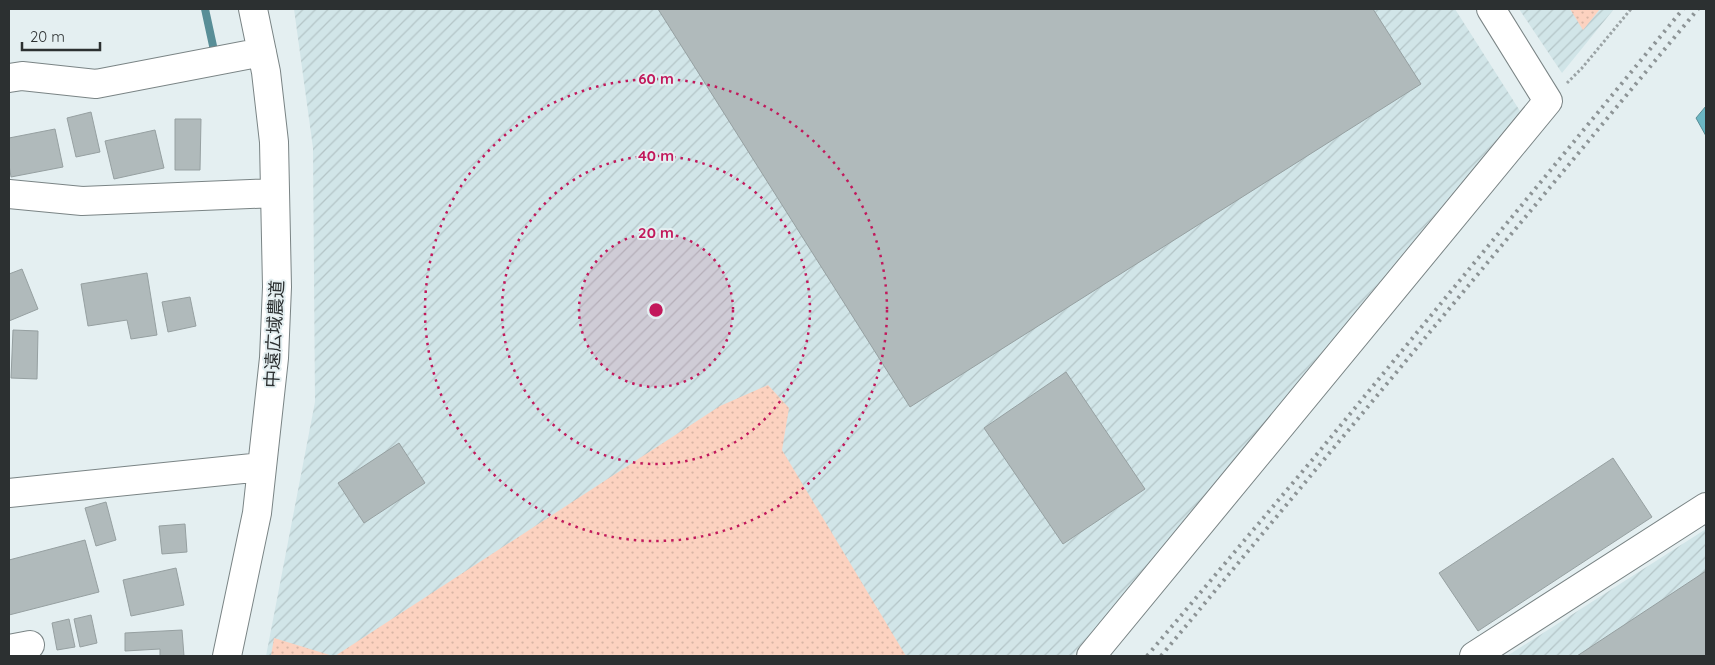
<svg xmlns="http://www.w3.org/2000/svg" width="1715" height="665" viewBox="0 0 1715 665" font-family="Quicksand,'Noto Sans JP',sans-serif">
<style>
.industrial{fill:url(#industrial-furrows)}
.grass{fill:url(#grass-dots)}
.water{fill:#6bb6c3;stroke:#588e97}
.lines{fill:none;stroke-linecap:round;stroke-linejoin:round}
.stream{stroke:#588e97;stroke-width:8}
.building{fill:#b0babb;stroke:#96a0a1}
.minor-casing{stroke:#7a8485;stroke-width:30}
.path{stroke:#9ba3a5;stroke-width:3;stroke-dasharray:2.5 2.5;stroke-linecap:butt}
.minor{stroke:#fff;stroke-width:28}
.rail{stroke:#8d9496;stroke-width:4;stroke-dasharray:2.5 5;stroke-linecap:butt}
.ring{fill:none;stroke:#c2185b;stroke-width:2.5;stroke-dasharray:2.5 5}
.labels{text-anchor:middle;dominant-baseline:central;stroke-width:4;stroke-linejoin:round;paint-order:stroke}
.street-label{font-size:18px;fill:#2c3031;stroke:#e4eff1}
.centre{fill:#c2185b;stroke:#e4eff1;stroke-width:2.5}
.ring-label{font-size:15px;text-anchor:middle;font-weight:bold;fill:#c2185b;stroke:#e4eff1;stroke-width:4;stroke-linejoin:round;paint-order:stroke}
</style>
<defs>
<pattern id="industrial-furrows" width="10" height="10" patternUnits="userSpaceOnUse" patternTransform="scale(1.25)"><rect width="10" height="10" fill="#d1e5e8"/><path d="M-1 1l2-2M0 10L10 0M9 11l2-2" fill="none" stroke="#b4c5c7"/></pattern>
<pattern id="grass-dots" width="8" height="8" patternUnits="userSpaceOnUse" patternTransform="scale(1.25)"><rect width="8" height="8" fill="#fcd2c0"/><path d="M2 2h.1M6 6h.1" fill="none" stroke="#d8b5a5" stroke-width="1.8" stroke-linecap="round"/></pattern>
</defs>
<rect width="100%" height="100%" fill="#e4eff1"/>
<path class="industrial" d="M 294,9 L 1455,9 L 1520,111 L 1072,656 L 266,656 L 315,402 L 313,148 Z
M 1519,9 L 1614,9 L 1562,73 Z
M 1706,529 L 1706,656 L 1507,656 Z"/>
<path class="grass" d="M 1570,9 L 1600,9 L 1583,30 Z
M 768,385 L 789,408 L 782,450 L 906,656 L 335,656 L 720,406 Z
M 274,638 L 333,656 L 271,656 Z"/>
<path class="water" d="M 1706,106 L 1706,136 L 1696,118 Z"/>
<g class="lines">
<path class="stream" d="M 205,9 L 215,55"/>
</g>
<path class="building" d="M 658,9 L 1373,9 L 1421,84 L 910,407 Z
M 91,112 L 100,152 L 76,157 L 67,118 Z
M 175,119 L 201,119 L 200,170 L 175,170 Z
M 55,129 L 63,167 L 11,177 L 9,165 L 9,138 Z
M 155,130 L 164,168 L 114,179 L 105,141 Z
M 22,269 L 38,309 L 9,321 L 9,274 Z
M 147,273 L 157,335 L 131,339 L 127,320 L 88,326 L 81,284 Z
M 190,297 L 196,326 L 168,332 L 162,302 Z
M 13,330 L 38,331 L 37,379 L 11,378 Z
M 1066,372 L 1145,489 L 1063,544 L 984,428 Z
M 399,443 L 425,483 L 364,523 L 338,483 Z
M 1613,458 L 1652,517 L 1478,631 L 1439,573 Z
M 106,502 L 116,540 L 96,546 L 85,508 Z
M 185,524 L 187,552 L 162,554 L 159,526 Z
M 85,540 L 99,592 L 9,615 L 9,560 Z
M 176,568 L 184,605 L 131,616 L 123,580 Z
M 1706,571 L 1706,656 L 1577,656 Z
M 91,615 L 97,643 L 80,647 L 74,619 Z
M 69,619 L 75,647 L 57,650 L 52,623 Z
M 182,630 L 184,656 L 160,656 L 160,649 L 125,651 L 125,633 Z"/>
<g class="lines">
<defs>
<path id="minor" d="M 9,78 L 22,76 L 96,84 L 262,52
M 9,194 L 82,201 L 275,193
M 9,493 L 262,467
M 9,649 L 30,645
M 227,656 L 257,513 L 274,358 L 277,287 L 274,142 L 266,72 L 253,9
M 1091,656 L 1548,101 L 1491,9
M 1474,656 L 1706,507"/>
</defs>
<use href="#minor" class="minor-casing"/>
<path class="path" d="M 1567,83 L 1582,68 L 1631,9"/>
<use href="#minor" class="minor"/>
<path class="rail" d="M 1147,656 L 1313,459 L 1683,9
M 1161,656 L 1698,9"/>
</g>
<circle cx="656" cy="310" r="77" fill="#c2185b" fill-opacity=".12"/>
<g class="ring">
<circle cx="656" cy="310" r="77"/>
<circle cx="656" cy="310" r="154"/>
<circle cx="656" cy="310" r="231"/>
</g>
<g class="labels">
<g class="street-label">
<text transform="translate(274 334) rotate(-87)">中遠広域農道</text>
</g>
</g>
<circle cx="656" cy="310" r="8" class="centre"/>
<g class="ring-label">
<text x="656" y="84">60 m</text>
<text x="656" y="161">40 m</text>
<text x="656" y="238">20 m</text>
</g>
<rect width="1715" height="665" fill="none" stroke="#2c3031" stroke-width="20"/>
<path d="M22 42v8h78v-8" fill="none" stroke="#2c3031" stroke-width="2.5"/>
<text x="30" y="42" font-size="15" fill="#2c3031" stroke="#e4eff1" stroke-width="4" paint-order="stroke">20 m</text>
</svg>
